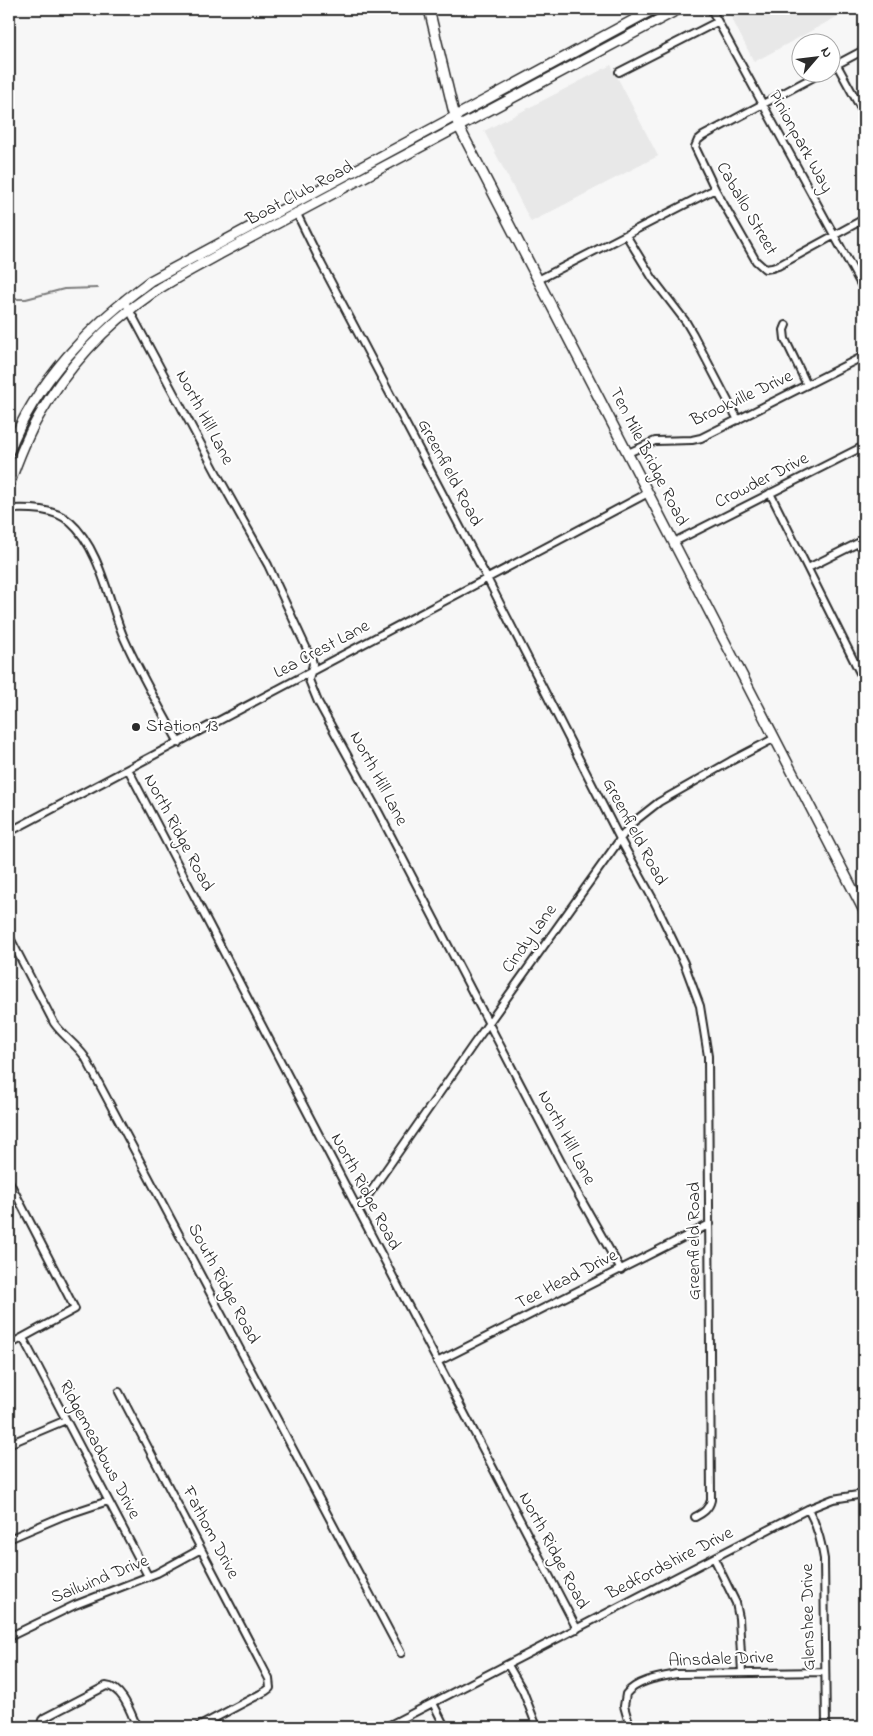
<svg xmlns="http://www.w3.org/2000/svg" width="873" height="1736" viewBox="0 0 873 1736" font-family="'Indie Flower',sans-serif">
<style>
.built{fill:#e8e8e8}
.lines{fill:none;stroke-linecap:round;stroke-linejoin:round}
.stream{stroke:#7b7b7b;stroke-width:2}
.street-casing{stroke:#2b2b2b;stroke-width:10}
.secondary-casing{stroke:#2b2b2b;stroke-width:12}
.street{stroke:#fff;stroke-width:6}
.secondary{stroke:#fff;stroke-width:9}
.poi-dot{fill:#2b2b2b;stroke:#fff;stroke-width:2}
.labels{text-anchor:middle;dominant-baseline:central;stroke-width:4;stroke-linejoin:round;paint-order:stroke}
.street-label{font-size:18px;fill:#2b2b2b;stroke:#fff}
.poi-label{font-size:18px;fill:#2b2b2b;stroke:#fff;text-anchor:start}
</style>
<rect width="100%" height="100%" fill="#f7f7f7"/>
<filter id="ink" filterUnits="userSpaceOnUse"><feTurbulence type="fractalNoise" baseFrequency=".02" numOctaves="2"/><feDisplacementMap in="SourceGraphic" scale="10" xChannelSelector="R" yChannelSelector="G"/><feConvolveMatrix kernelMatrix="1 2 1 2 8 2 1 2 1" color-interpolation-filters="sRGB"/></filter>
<g filter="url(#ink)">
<path class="built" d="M 727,9 L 851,9 L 754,62 Z
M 611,65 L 658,156 L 531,222 L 484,131 Z"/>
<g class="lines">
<path class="stream" d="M 9,299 L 26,299 L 64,289 L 98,288"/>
<defs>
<path id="street" d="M 711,9 L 864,290
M 837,65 L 864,114
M 830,68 L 864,50
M 619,72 L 717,22
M 823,72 L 703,136 L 698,140 L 695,147 L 715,189 L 756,261 L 765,269 L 772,268 L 778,266 L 864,219
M 297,214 L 322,265 L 488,580 L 620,839 L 654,901 L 684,963 L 700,1006 L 708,1056 L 711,1500 C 709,1509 703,1513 695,1517
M 626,235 L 653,279 L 686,322 L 693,334 L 738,420
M 538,280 L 715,189
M 124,300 L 217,474 L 268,565 L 312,660 L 313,664 L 309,680 L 318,702 L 379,813 L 574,1187 L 621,1270
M 786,325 L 784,330 L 785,339 L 807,385
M 628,453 L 655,441 L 692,440 L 701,438 L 864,356
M 770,493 L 860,673 L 864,677
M 9,509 C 29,508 54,508 70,522 C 100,548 109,603 124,638 C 140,674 160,708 179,743
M 674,542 L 864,446
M 808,568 L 864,540
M 128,769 L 577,1629
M 9,832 L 648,493
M 9,936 L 54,1023 C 63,1036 76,1044 85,1057 L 401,1653
M 9,1181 L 75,1309 L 9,1345
M 358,1210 L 473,1045 L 631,824 L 659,802 L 731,761 L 775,738
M 23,1338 L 148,1576
M 437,1362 L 710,1224
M 119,1392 L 269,1679 L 270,1688 L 266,1691 L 198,1727
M 9,1444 L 66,1420
M 808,1509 C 817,1525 821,1540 824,1559 L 826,1727
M 9,1539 L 63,1516 L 108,1501
M 714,1558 L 736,1603 L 739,1618 L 742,1673
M 9,1637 L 75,1605 L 157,1573 L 201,1549
M 508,1665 L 523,1691 L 537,1727
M 433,1703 L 445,1727
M 40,1727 L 42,1720 L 44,1718 L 106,1686 C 123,1687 131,1714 137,1727
M 386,1727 L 808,1509 L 833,1499 L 864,1494
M 630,1727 L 624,1706 L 626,1694 C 637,1680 661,1677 677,1674 L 825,1672"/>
<path id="secondary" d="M 429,9 L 453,109 L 459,127 L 864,911
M 9,451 C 35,383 92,323 150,281 L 654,9
M 9,485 C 17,462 26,438 39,416 C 66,368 106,325 151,294 C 173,279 197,267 220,254 L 679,9"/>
</defs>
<use href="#street" class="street-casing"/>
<use href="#secondary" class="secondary-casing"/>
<use href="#street" class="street"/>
<use href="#secondary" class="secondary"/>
</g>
</g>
<circle class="poi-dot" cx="136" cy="727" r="5"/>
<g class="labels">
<g class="street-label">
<text transform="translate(800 142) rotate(61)">Pinionpark Way</text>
<text transform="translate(300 194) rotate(-28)">Boat Club Road</text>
<text transform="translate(746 209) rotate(60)">Caballo Street</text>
<text transform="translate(742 399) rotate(-25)">Brookville Drive</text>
<text transform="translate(204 418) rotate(62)">North Hill Lane</text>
<text transform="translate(648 457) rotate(63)">Ten Mile Bridge Road</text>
<text transform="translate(449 473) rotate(62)">Greenfield Road</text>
<text transform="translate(762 481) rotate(-27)">Crowder Drive</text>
<text transform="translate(322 650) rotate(-28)">Lea Crest Lane</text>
<text transform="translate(378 779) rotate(62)">North Hill Lane</text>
<text transform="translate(634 832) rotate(62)">Greenfield Road</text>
<text transform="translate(178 833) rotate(62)">North Ridge Road</text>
<text transform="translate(530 939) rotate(-54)">Cindy Lane</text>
<text transform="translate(566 1138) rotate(62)">North Hill Lane</text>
<text transform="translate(365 1192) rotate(62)">North Ridge Road</text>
<text transform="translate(695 1241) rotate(-90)">Greenfield Road</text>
<text transform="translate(567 1280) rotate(-27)">Tee Head Drive</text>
<text transform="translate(223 1284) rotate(62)">South Ridge Road</text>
<text transform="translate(99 1450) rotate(62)">Ridgemeadows Drive</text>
<text transform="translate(210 1533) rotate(62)">Fathom Drive</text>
<text transform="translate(553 1551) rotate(62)">North Ridge Road</text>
<text transform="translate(670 1564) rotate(-27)">Bedfordshire Drive</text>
<text transform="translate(100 1580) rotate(-22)">Sailwind Drive</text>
<text transform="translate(809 1617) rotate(-91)">Glenshee Drive</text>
<text transform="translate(721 1660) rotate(-2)">Ainsdale Drive</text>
</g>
<g class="poi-label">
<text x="146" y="727">Station 13</text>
</g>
</g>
<rect width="873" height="1736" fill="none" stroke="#fff" stroke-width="30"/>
<rect x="15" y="15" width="843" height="1706" fill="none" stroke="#2b2b2b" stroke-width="2" filter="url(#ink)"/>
<g transform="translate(816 58) rotate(62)"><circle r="24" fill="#ffffff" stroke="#aaaaaa"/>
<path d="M0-4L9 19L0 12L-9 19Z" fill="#2b2b2b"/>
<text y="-8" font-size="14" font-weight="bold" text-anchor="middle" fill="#2b2b2b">N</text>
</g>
</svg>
